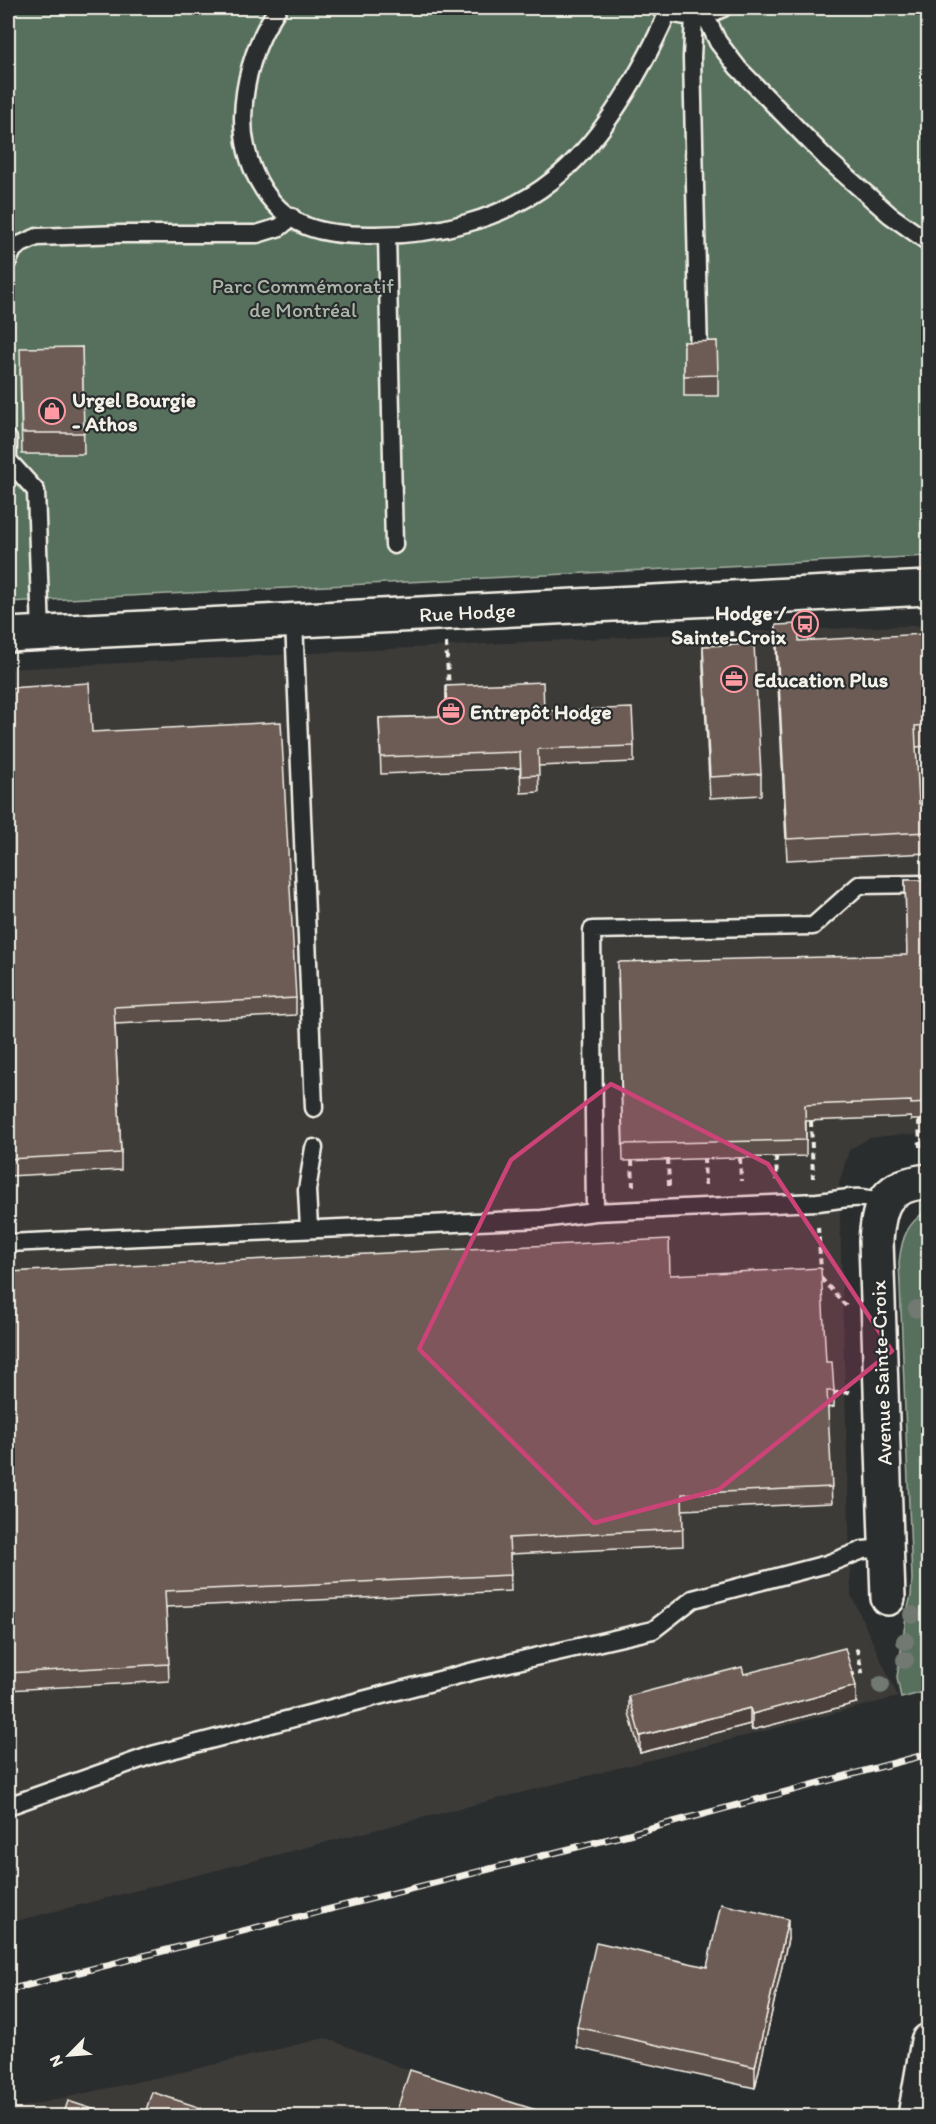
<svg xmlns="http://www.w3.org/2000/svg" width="936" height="2124" viewBox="0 0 936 2124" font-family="Itim,sans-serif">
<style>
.built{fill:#3e3b39}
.green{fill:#57705d;stroke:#a6b0a2;stroke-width:1.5}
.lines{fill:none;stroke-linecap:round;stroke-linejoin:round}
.lane-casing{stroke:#f4f1e8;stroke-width:21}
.street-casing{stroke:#f4f1e8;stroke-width:38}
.secondary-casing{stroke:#f4f1e8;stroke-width:38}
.path{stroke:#f4f1e8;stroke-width:4;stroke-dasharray:6 4.5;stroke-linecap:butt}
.lane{stroke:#2a2d2e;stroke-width:16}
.street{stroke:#2a2d2e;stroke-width:33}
.secondary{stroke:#2a2d2e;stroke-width:33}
.rail-casing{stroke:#f4f1e8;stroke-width:7}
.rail{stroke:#2a2d2e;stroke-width:4.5;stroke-dasharray:14;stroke-linecap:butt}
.tree{fill:#727972}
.wall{fill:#5d4f48;stroke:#f4f1e8;stroke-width:1.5}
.shaded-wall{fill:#4c403b;stroke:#f4f1e8;stroke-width:1.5}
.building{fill:#6c5c54;stroke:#f4f1e8;stroke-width:1.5}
.marked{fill:#cc4377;fill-opacity:0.2;stroke:#cc4377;stroke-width:4.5;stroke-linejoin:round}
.labels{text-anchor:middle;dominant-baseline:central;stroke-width:4.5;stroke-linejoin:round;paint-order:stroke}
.park-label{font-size:21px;fill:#adb7a9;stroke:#2a2d2e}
.poi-label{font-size:21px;font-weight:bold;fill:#f4f1e8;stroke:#2a2d2e;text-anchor:start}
.street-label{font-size:21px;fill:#f4f1e8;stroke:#2a2d2e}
</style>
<rect width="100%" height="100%" fill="#2a2d2e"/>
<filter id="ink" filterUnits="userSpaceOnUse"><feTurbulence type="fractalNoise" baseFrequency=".0167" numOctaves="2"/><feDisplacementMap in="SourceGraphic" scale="12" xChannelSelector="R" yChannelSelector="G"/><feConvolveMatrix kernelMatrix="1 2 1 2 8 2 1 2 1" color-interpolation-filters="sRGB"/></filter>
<g filter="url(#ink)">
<path class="built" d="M 904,626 L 928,626 L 928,1134 L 894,1135 L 869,1138 L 849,1150 L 839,1184 L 851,1595 L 898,1697 L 8,1923 L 8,669 L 683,634 Z
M 325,2038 L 528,2116 L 8,2116 L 8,2110 L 187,2071 Z"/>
<path class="green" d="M 8,8 L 928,8 L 928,556 L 8,602 Z
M 928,1209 L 928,1691 L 901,1698 L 897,1677 L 907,1611 L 911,1596 L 912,1579 L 899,1262 C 902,1236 907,1224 928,1209 Z"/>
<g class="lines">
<defs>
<path id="lane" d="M 278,8 C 255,42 244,77 243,118 C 243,162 264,208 306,226 C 326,234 348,235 369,235 C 434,236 502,221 553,180 C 603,140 642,70 668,12
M 659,8 C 681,19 701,19 723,8
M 705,15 L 718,42 L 738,68 L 828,160 L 890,215 L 928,242
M 694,17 L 692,57 L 699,356
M 387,235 L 394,545
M 8,261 L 13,250 L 19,245 L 37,237 L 121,234 L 257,234 L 280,227 L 292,217
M 8,439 L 8,460 L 36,491 L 41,633
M 294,621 L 314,1108
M 882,1203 C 860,1193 840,1200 817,1202 L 595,1212 L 592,930 L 813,926 L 859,885 L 928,884
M 309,1228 L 307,1190 L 314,1148
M 8,1243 L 542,1219 L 595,1212
M 8,1806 L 152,1755 L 474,1671 L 653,1630 L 693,1599 L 827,1564 L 863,1550 L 887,1548"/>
<g id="street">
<path id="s1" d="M 8,635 L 928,588"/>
<path d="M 888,1598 L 876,1241 C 879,1201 886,1186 928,1181"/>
</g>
<path id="secondary" d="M 915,2116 L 928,2041"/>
</defs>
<use href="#lane" class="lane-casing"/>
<use href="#street" class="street-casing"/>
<use href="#secondary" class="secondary-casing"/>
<path class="path" d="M 731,631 L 732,650
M 446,643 L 449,689
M 919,1120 L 920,1147
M 811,1121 L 813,1178
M 776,1157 L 777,1180
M 704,1158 L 705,1185
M 740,1158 L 741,1181
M 668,1159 L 669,1186
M 632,1160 L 633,1186
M 818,1227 L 821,1270
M 821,1278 L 846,1306
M 833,1393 L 850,1392
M 849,1675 L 862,1672 L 856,1645"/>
<use href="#lane" class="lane"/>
<use href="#street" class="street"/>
<use href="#secondary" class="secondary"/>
<defs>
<path id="rail" d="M 8,1990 L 625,1835 L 928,1754"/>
</defs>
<use href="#rail" class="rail-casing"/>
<use href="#rail" class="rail"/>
</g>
<g class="tree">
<circle cx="917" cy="1309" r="9"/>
<circle cx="912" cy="1615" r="9"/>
<circle cx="905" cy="1641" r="9"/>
<circle cx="905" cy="1660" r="9"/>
<circle cx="881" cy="1685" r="9"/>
</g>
<path class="wall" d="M 684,342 L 718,375 L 718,396 L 684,396 Z
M 82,347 L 84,454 L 22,454 L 20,369 Z
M 776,625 L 799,641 L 928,712 L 928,746 L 916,747 L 919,804 L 928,804 L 928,853 L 787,860 L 776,646 Z
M 703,646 L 761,774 L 761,795 L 710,798 L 703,667 Z
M 446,686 L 544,711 L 634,746 L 634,762 L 538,766 L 539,792 L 521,793 L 520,768 L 381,774 L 379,718 L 446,716 Z
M 8,688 L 92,732 L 296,998 L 296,1015 L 115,1024 L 121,1153 L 121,1170 L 8,1176 Z
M 905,880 L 928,880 L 928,1120 L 911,1120 L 911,1117 L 806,1121 L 806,1156 L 623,1161 L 618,978 L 907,955 Z
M 8,1272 L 670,1275 L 826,1362 L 834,1391 L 834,1407 L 827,1408 L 832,1503 L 682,1510 L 683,1546 L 510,1554 L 511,1591 L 166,1607 L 169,1681 L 8,1690 Z
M 744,1674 L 856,1703 L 752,1730 L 750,1724 L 640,1753 L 629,1713 L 629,1696 Z
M 788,1939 L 755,2088 L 577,2048 L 577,2027 L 707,1967 Z"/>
<path class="shaded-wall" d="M 856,1686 L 856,1703 L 752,1730 L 752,1714 Z
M 750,1708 L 750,1724 L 640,1753 L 640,1736 Z
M 9,1777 L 9,1794 L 8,1794 L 8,1778 Z
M 788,1919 L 788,1939 L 755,2088 L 755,2067 Z"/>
<path class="building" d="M 717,341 L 718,375 L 684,376 L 684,342 Z
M 82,347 L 84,433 L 22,433 L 20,348 Z
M 798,624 L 799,641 L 924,634 L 928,725 L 915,726 L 919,804 L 928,804 L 928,832 L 787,839 L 776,625 Z
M 754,644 L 761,774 L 710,777 L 703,646 Z
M 543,682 L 544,711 L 632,708 L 634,746 L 538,749 L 539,775 L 521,776 L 520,752 L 381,757 L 379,718 L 447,716 L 446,686 Z
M 89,683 L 92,732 L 281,722 L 296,998 L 114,1007 L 121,1153 L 8,1159 L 8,688 Z
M 905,880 L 928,880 L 928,1103 L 911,1104 L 911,1101 L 805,1105 L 806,1140 L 623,1144 L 618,962 L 907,955 Z
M 669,1239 L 670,1275 L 821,1268 L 826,1362 L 832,1362 L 834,1391 L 827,1391 L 832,1487 L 682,1494 L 683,1529 L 509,1538 L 511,1575 L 165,1591 L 169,1664 L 8,1673 L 8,1272 Z
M 845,1648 L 856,1686 L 752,1714 L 750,1708 L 640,1736 L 629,1696 L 742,1667 L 744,1674 Z
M 8,1748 L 9,1777 L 8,1778 Z
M 721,1904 L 788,1919 L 755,2067 L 577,2027 L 596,1942 L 707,1967 Z
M 410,2070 L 555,2116 L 395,2116 Z
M 152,2092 L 201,2108 L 198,2116 L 144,2116 Z
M 68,2101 L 114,2116 L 63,2116 Z"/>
</g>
<path class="marked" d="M 611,1084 L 768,1164 L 892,1351 L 718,1490 L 594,1523 L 419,1349 L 511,1160 Z"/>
<defs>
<symbol id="shop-ring" viewBox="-11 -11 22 22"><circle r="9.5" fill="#2a2d2e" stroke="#ff9aa2" stroke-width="1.5"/><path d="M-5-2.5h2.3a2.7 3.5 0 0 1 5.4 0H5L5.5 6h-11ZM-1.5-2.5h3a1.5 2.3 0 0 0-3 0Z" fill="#ff9aa2"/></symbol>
<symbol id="bus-ring" viewBox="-11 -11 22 22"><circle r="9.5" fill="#2a2d2e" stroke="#ff9aa2" stroke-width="1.5"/><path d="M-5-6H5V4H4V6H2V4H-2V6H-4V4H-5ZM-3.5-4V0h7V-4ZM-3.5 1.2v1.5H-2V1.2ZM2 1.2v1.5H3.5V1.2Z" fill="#ff9aa2"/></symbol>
<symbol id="office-ring" viewBox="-11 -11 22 22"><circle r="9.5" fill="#2a2d2e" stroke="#ff9aa2" stroke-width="1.5"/><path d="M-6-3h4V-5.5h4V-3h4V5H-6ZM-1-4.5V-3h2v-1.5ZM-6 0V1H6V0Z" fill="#ff9aa2"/></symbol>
</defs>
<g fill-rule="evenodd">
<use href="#shop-ring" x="37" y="396" width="30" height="30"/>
<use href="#bus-ring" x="790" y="609" width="30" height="30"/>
<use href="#office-ring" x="719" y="664" width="30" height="30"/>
<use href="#office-ring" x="436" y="696" width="30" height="30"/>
</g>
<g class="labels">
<g class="park-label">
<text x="303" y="285">Parc Commémoratif<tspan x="303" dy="24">de Montréal</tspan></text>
</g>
<g class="poi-label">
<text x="72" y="399">Urgel Bourgie<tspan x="72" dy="24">- Athos</tspan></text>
<text x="786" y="612" text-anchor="end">Hodge /<tspan x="786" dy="24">Sainte-Croix</tspan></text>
<text x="754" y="679">Education Plus</text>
<text x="470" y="711">Entrepôt Hodge</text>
</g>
<g class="street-label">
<text stroke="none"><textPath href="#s1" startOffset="460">Rue Hodge</textPath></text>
<text transform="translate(881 1373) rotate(-92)">Avenue Sainte-Croix</text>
</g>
</g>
<rect width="936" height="2124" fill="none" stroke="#2a2d2e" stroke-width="30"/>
<rect x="15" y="15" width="906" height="2094" fill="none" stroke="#f4f1e8" stroke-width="2" filter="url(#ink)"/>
<g transform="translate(69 2055) rotate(245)" stroke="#2a2d2e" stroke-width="4.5" paint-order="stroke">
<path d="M0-4.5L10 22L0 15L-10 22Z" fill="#f4f1e8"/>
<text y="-9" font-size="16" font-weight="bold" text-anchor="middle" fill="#f4f1e8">N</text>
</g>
</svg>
